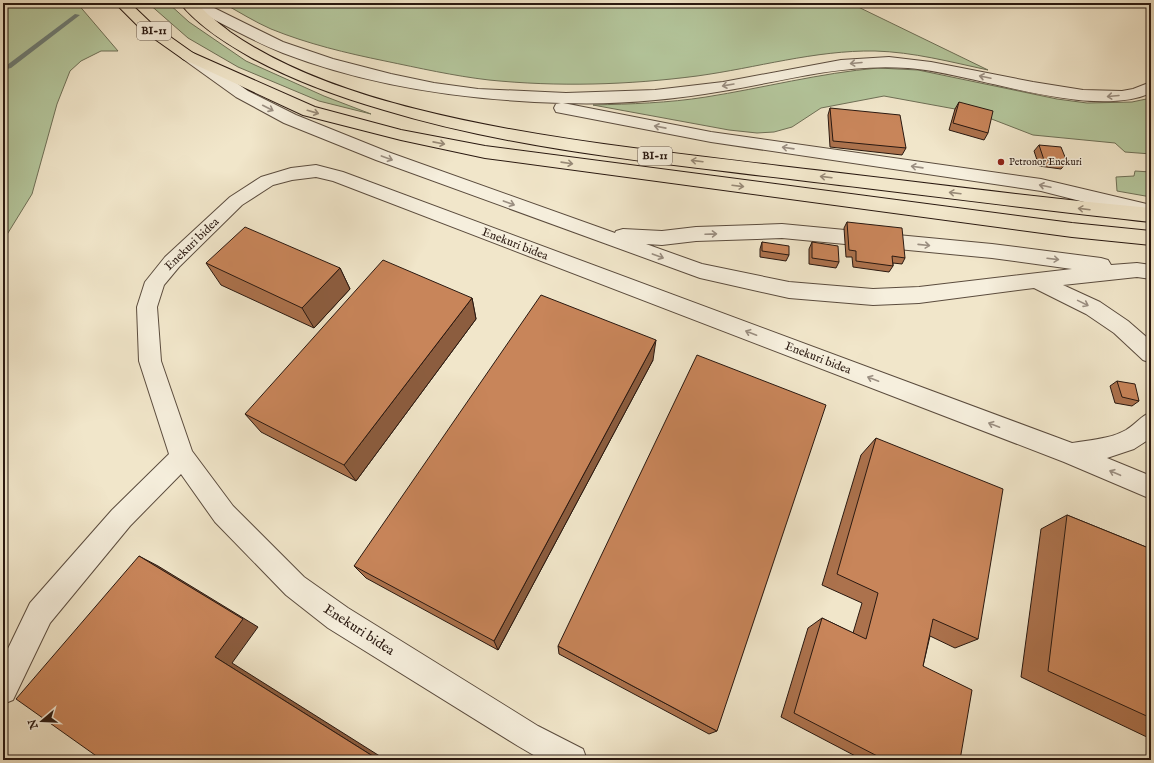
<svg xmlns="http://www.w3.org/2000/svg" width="1154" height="763" viewBox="0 0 1154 763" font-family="'IM FELL English',serif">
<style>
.green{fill:#b4c69c;stroke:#6e6f56}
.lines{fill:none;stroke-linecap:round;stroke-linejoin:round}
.stream{fill:#6d7c75;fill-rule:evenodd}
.minor-casing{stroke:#5b4c3e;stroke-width:2}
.major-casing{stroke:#291810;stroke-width:2}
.minor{fill:#f6efdd;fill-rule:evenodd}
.major{fill:#f1e6ca;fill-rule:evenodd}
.wall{fill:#ac724d;stroke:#291810}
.shaded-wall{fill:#8c5d3f;stroke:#291810}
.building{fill:#c8855a;stroke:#291810}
.oneway{stroke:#9a8e81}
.oneway2{stroke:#978976}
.poi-dot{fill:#8f2418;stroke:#f6efdd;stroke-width:1.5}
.labels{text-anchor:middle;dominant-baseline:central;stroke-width:3;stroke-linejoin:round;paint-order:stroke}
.far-poi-label{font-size:10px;fill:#291810;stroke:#f6efdd;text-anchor:start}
.shield{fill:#f6efdd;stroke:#66584e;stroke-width:1}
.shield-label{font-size:11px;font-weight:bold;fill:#291810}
.street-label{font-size:12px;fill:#291810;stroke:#f6efdd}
.near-street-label{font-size:14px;fill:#291810;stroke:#f6efdd}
</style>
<rect width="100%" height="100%" fill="#f1e6ca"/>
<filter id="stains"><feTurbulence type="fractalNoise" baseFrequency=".005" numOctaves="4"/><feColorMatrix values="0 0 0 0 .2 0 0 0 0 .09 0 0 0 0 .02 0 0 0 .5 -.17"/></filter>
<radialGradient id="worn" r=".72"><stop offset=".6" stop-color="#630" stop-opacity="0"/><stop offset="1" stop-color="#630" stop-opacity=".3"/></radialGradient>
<path class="green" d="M 3,3 L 77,3 L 118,51 L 101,51 L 81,61 L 70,71 L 57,104 L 32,194 L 3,241 Z
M 148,3 L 168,3 L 189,22 L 246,61 L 324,96 L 371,114 L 319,101 L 238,67 L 188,38 Z
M 223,3 L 850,3 L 988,70 C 951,62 913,52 875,51 C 815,50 756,68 697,76 C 628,85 558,87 489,80 C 454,76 419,68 385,61 C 346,53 308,44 271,29 C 255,22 239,12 223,3 Z
M 878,68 L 918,70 L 1057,99 L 1087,103 L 1132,102 L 1151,98 L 1151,154 L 1125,152 L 1115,143 L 1033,135 L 989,118 L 955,109 L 884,96 L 821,108 L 792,127 L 774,132 L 757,133 L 729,130 L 593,105 C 631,104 668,103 706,97 C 763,88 820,73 878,68 Z
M 1135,171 L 1151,172 L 1151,197 L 1117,191 L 1116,177 L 1134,176 Z"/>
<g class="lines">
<path class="stream" d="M 75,14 L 80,15 L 11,68 L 3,70 L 3,66 L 7,65 Z"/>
<defs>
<path id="minor" d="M 186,3 L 204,3 L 283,42 L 333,59 L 391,74 L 434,83 L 478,89 L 566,93 L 655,90 L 723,82 L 841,60 L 889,57 L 931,62 L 1033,82 L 1083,90 L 1122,91 L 1133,89 L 1151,82 L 1151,93 C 1090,120 975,73 908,68 C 844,63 784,81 723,91 C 671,100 616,105 563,103 L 711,132 L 1041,179 L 1151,205 L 1151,219 L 1041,191 L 711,142 L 556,112 L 554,108 L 556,104 L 561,103 C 467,100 371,87 283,53 C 250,40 220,22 188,6 Z
M 188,51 L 193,53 L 248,91 L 296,115 L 388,152 L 615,233 L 616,231 L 623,229 L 662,231 L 696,227 L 782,224 L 992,244 L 1101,258 L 1108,260 L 1111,265 L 1137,263 L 1151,265 L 1151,279 L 1137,277 L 1063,285 L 1100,302 L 1128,321 L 1151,341 L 1151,363 L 1143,360 L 1114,333 L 1086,314 L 1034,288 L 919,303 L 873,305 L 789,298 L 700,278 L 376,160 L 284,123 L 236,97 L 183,59 L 180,56 L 183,53 ZM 782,238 L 992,258 L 1072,269 L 919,287 L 873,289 L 789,282 L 702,264 L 646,244 L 662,245 L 696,241 Z
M 316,165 L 343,172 L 1072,443 C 1090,440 1110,439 1126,430 C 1136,424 1141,416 1151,412 L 1151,438 L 1134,449 L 1107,458 L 1151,476 L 1151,499 L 1064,462 L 333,181 L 316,177 L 292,180 L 273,185 L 242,205 L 179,267 L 164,285 L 157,307 L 161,361 L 192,451 L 233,506 L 304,577 L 348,608 L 538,726 L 583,749 L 587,760 L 542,760 L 518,746 L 328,628 L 286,595 L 215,522 L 181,474 L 130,526 L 50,623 L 13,700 L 3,704 L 3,659 L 30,603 L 112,510 L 169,454 L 139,361 L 137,307 L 145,282 L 165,257 L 230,197 L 261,177 L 291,168 Z"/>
<path id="major" d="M 115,3 L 130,3 L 152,24 L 193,53 L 315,107 L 401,130 L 485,146 L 1072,223 L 1151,231 L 1151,245 L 1072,237 L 485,158 L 401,140 L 303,115 L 183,59 L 142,30 Z
M 180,3 C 184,3 192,2 195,3 C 200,5 206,13 210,16 C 217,22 224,27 230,32 C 285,70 352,93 416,109 C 535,139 658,151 780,166 C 904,180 1027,197 1151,208 L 1151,222 C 1038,210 926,195 814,182 C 670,164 523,152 384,110 C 339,97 294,81 252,58 C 227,44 198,26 180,3 Z"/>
</defs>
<use href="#minor" class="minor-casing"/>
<use href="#major" class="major-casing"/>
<use href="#minor" class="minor"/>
<use href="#major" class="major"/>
</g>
<path class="wall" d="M 959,102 L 988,133 L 984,140 L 949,130 L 955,109 Z
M 830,108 L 906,148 L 902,155 L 830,147 L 828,115 Z
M 1039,145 L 1067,162 L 1061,169 L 1039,166 L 1034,151 Z
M 847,222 L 905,258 L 902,264 L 893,263 L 893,266 L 889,272 L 853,267 L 852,257 L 846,257 L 844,228 Z
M 762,242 L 789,255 L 786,261 L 760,257 L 760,249 Z
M 812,242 L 839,262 L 836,268 L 809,264 L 809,249 Z
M 206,263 L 340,268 L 350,289 L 314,328 L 221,285 Z
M 472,298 L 476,319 L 356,481 L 261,432 L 245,414 Z
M 653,360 L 498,650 L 366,578 L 354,566 Z
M 1117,381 L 1139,401 L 1132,406 L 1115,403 L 1110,386 Z
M 876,438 L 978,639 L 955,648 L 930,636 L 923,666 L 960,760 L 863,760 L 781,717 L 808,628 L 822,618 L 853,633 L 862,603 L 822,585 L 861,455 Z
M 1067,515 L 1151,549 L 1151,739 L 1021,677 L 1041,529 Z
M 558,646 L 717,731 L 709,734 L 559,654 Z"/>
<path class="shaded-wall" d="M 340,268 L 350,289 L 314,328 L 302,308 Z
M 472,298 L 476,319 L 356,481 L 344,465 Z
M 656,340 L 653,360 L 498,650 L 494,641 Z
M 139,556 L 158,566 L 258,627 L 232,663 L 386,760 L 379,760 L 215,657 Z"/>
<path class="building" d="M 959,102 L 993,111 L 988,133 L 953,123 Z
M 830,108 L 900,115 L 906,148 L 833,141 Z
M 1039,145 L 1061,147 L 1067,162 L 1044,160 Z
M 847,222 L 902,228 L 905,258 L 892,256 L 893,266 L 856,261 L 856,251 L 849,250 Z
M 245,227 L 340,268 L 302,308 L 206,263 Z
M 762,242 L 789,246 L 789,255 L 762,251 Z
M 812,242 L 838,246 L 839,262 L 812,258 Z
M 383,260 L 472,298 L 344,465 L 245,414 Z
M 541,295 L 656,340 L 494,641 L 354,566 Z
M 697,355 L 826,405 L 717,731 L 558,646 Z
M 1117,381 L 1135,384 L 1139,401 L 1122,397 Z
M 876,438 L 1003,489 L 978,639 L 933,619 L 923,666 L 972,690 L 960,760 L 885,760 L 794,713 L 822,618 L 866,639 L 878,593 L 837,574 Z
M 1067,515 L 1151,549 L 1151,718 L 1048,671 Z
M 139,556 L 243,619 L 215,657 L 379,760 L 102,760 L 16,699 Z"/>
<defs><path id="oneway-shaft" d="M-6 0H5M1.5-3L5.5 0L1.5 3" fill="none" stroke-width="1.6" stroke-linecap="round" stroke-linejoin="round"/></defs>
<g class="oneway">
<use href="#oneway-shaft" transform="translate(856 63) rotate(175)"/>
<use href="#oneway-shaft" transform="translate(985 77) rotate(-168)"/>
<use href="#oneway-shaft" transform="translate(728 85) rotate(170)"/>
<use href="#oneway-shaft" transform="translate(1113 96) rotate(175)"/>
<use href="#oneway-shaft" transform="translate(268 108) rotate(27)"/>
<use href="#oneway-shaft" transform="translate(660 127) rotate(-169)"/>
<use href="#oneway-shaft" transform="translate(788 148) rotate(-172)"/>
<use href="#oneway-shaft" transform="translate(387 158) rotate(20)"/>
<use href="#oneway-shaft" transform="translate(917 167) rotate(-172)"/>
<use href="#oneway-shaft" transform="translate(1045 186) rotate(-168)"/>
<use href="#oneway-shaft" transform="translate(509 203) rotate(20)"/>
<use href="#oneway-shaft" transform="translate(711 234) rotate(-2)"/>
<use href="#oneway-shaft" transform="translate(924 245) rotate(6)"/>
<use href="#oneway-shaft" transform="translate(658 256) rotate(20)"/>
<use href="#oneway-shaft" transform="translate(1053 259) rotate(7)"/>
<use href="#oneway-shaft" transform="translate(1083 303) rotate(26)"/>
<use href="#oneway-shaft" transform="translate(751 333) rotate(-159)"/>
<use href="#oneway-shaft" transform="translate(873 379) rotate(-159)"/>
<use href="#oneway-shaft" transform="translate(994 425) rotate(-159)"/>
<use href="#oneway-shaft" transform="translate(1115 473) rotate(-157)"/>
</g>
<g class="oneway2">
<use href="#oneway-shaft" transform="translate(313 112) rotate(16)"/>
<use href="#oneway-shaft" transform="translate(439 143) rotate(11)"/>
<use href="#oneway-shaft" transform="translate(697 161) rotate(-173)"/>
<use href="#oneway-shaft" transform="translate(567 163) rotate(8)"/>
<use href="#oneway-shaft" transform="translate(826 177) rotate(-173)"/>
<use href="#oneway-shaft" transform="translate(738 186) rotate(7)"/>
<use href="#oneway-shaft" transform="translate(955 193) rotate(-173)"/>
<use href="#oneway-shaft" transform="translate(1084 209) rotate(-173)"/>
</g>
<circle class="poi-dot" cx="1001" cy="162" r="4"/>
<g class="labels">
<g class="far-poi-label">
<text x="1009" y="162">Petronor Enekuri</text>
</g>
<g class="shield">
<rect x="137" y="22" width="34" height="18" rx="3"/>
<rect x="638" y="147" width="34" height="18" rx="3"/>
</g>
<g class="shield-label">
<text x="154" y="31">BI-11</text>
<text x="655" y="156">BI-11</text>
</g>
<g class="street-label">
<text transform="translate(192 244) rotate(-44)">Enekuri bidea</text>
<text transform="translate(515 244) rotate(21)">Enekuri bidea</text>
<text transform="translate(818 358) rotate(21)">Enekuri bidea</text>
</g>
<g class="near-street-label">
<text transform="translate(359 630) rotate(33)">Enekuri bidea</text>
</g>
</g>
<rect width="1154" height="763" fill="none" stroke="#f1e6ca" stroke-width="16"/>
<rect x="4" y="4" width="1146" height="755" fill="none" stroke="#291810" stroke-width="2"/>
<rect x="8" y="8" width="1138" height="747" fill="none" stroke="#291810"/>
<g transform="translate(42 721) rotate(251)" stroke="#f6efdd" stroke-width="3" paint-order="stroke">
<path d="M0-3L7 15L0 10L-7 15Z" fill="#291810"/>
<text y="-6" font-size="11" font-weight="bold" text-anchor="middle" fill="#291810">N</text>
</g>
<rect width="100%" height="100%" filter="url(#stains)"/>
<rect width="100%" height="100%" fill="url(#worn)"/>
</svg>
